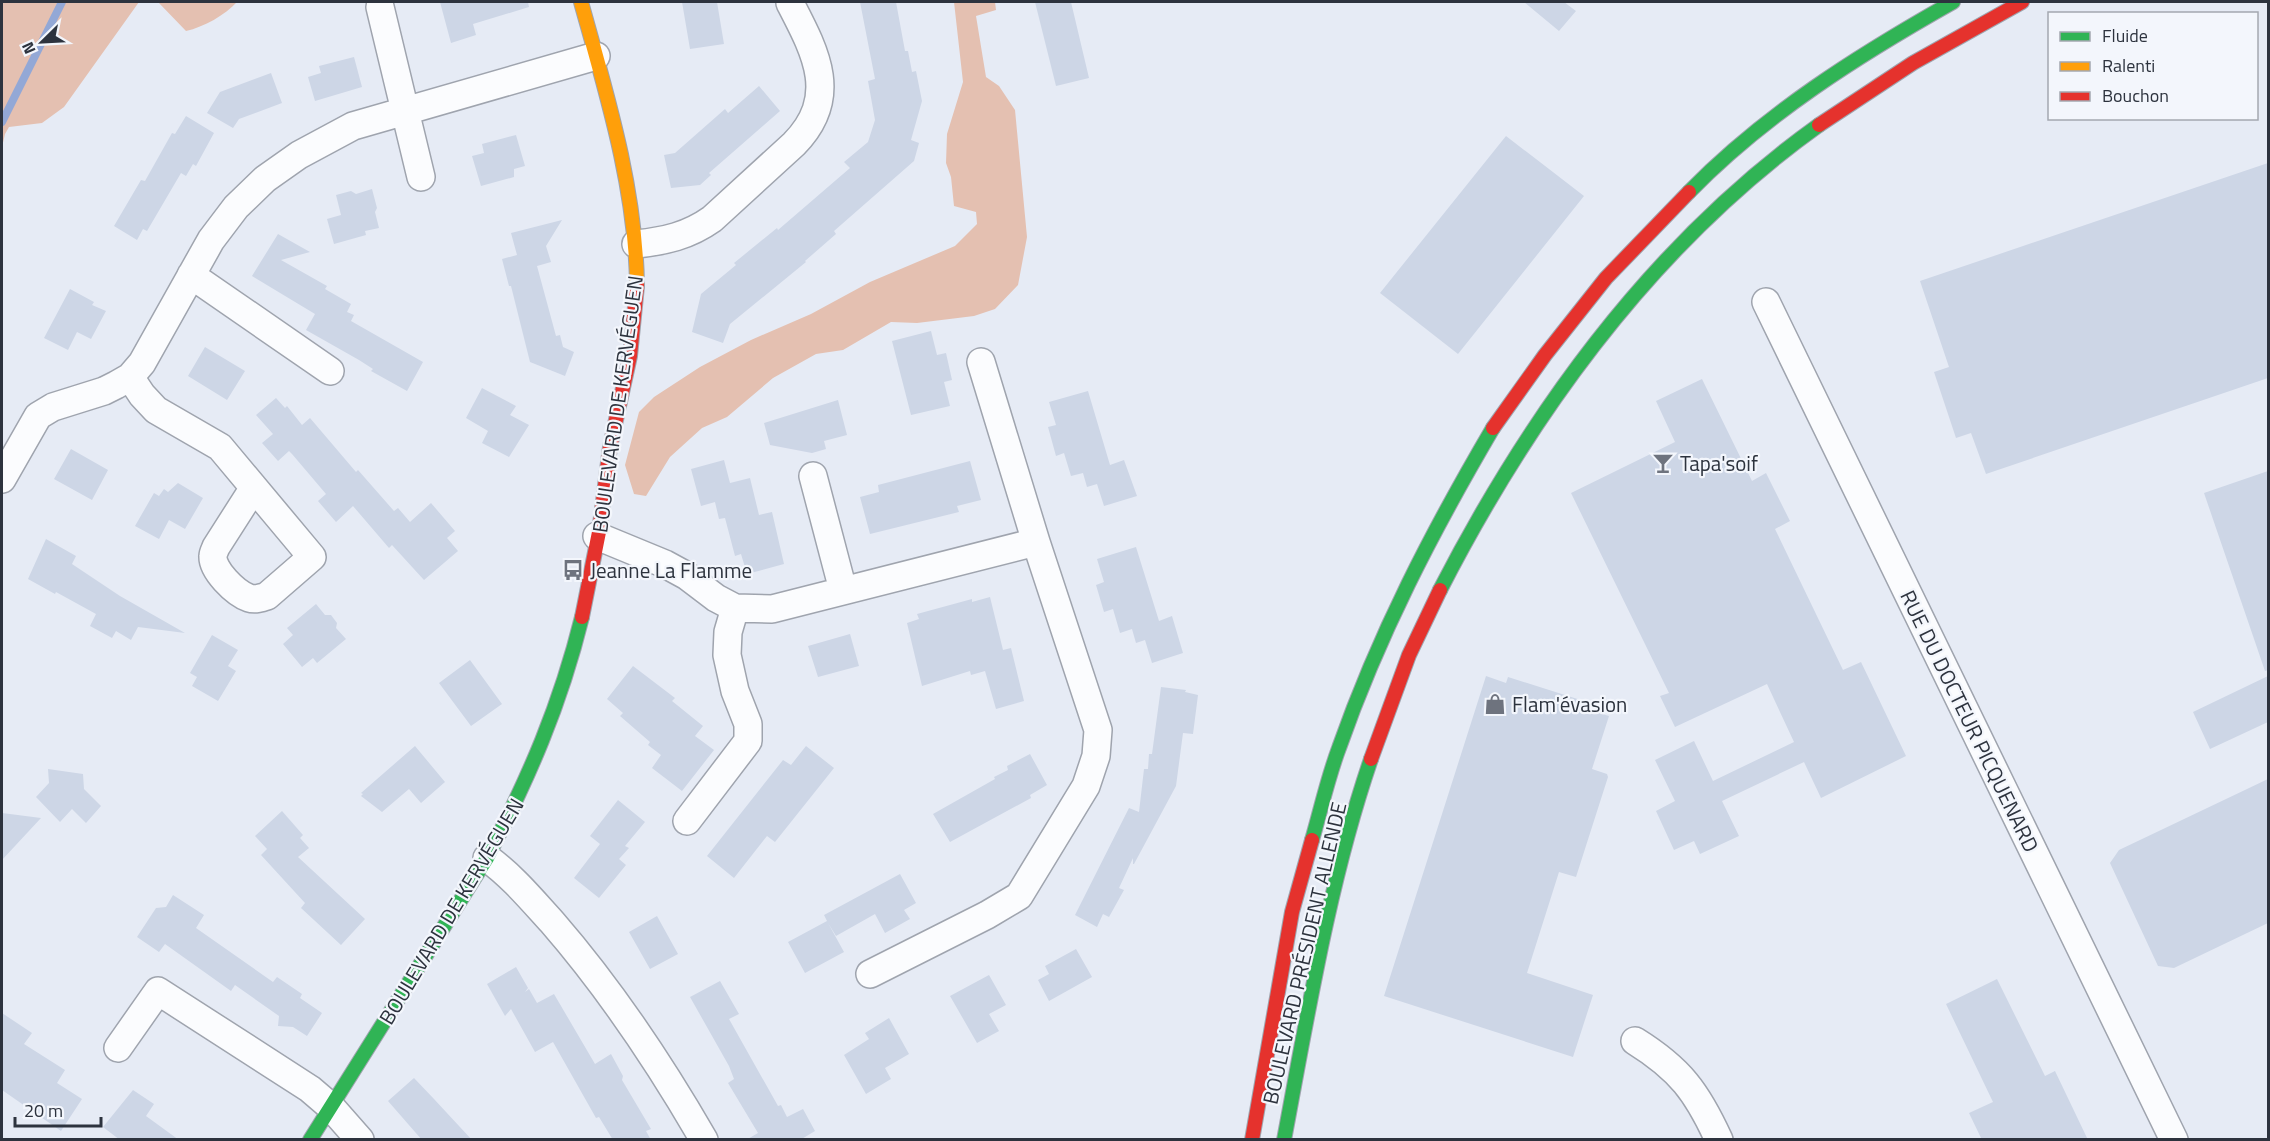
<svg xmlns="http://www.w3.org/2000/svg" width="2270" height="1141" viewBox="0 0 2270 1141" font-family="'Titillium Web',sans-serif">
<style>
.forest{fill:#e4c0b1}
.lines{fill:none;stroke-linecap:round;stroke-linejoin:round}
.stream{stroke:#93a8d6;stroke-width:8}
.building{fill:#cdd6e6}
.street-casing{stroke:#9fa4ae;stroke-width:30}
.fast-casing{stroke:#9fa4ae;stroke-width:16}
.slow-casing{stroke:#9fa4ae;stroke-width:16}
.jam-casing{stroke:#9fa4ae;stroke-width:16}
.street{stroke:#fbfcfe;stroke-width:27}
.fast{stroke:#30b455;stroke-width:14}
.slow{stroke:#ff9f0a;stroke-width:14}
.jam{stroke:#e5322d;stroke-width:14}
.labels{text-anchor:middle;dominant-baseline:central;stroke-width:4.5;stroke-linejoin:round;paint-order:stroke}
.street-label{font-size:21px;fill:#2d333e;stroke:#f3f6fc}
.poi-label{font-size:21px;fill:#2d333e;stroke:#f3f6fc;text-anchor:start}
</style>
<rect width="100%" height="100%" fill="#e6ebf5"/>
<path class="forest" d="M 2,2 L 139,2 L 64,107 L 42,123 L 9,127 L 5,134 L 2,147 Z
M 158,2 L 237,2 C 225,15 204,27 186,31 Z
M 954,2 L 995,2 L 996,10 L 976,16 L 986,77 L 999,86 L 1015,110 L 1027,237 L 1018,285 L 995,309 L 974,316 L 917,323 L 891,322 L 843,350 L 816,354 L 773,378 L 727,417 L 702,428 L 670,457 L 646,496 L 634,494 L 625,465 L 639,412 L 654,397 L 700,367 L 751,340 L 811,314 L 870,282 L 955,246 L 977,224 L 976,212 L 954,206 L 951,177 L 946,163 L 947,134 L 963,82 Z"/>
<g class="lines">
<path class="stream" d="M 2,122 L 62,2"/>
</g>
<path class="building" d="M 440,2 L 528,2 L 529,7 L 473,24 L 476,35 L 451,43 Z
M 682,2 L 717,2 L 724,44 L 690,49 Z
M 860,2 L 896,2 L 905,51 L 908,51 L 912,72 L 916,71 L 922,101 L 911,140 L 919,143 L 914,161 L 834,231 L 836,234 L 805,261 L 806,262 L 730,324 L 723,343 L 692,332 L 701,294 L 736,265 L 734,263 L 777,228 L 778,230 L 850,168 L 844,162 L 868,142 L 875,120 L 868,81 L 875,79 Z
M 1035,2 L 1071,2 L 1089,78 L 1056,86 Z
M 1524,2 L 1564,2 L 1576,11 L 1559,31 Z
M 354,57 L 362,87 L 315,101 L 308,77 L 321,73 L 319,66 Z
M 271,73 L 282,103 L 239,119 L 233,128 L 207,113 L 220,92 Z
M 759,86 L 780,111 L 709,173 L 711,175 L 700,185 L 671,188 L 664,155 L 675,153 L 725,109 L 728,113 Z
M 186,116 L 214,133 L 196,166 L 193,164 L 186,176 L 181,173 L 147,231 L 143,229 L 137,240 L 114,226 L 141,180 L 145,181 L 172,133 L 175,134 Z
M 516,135 L 525,166 L 514,169 L 514,177 L 481,186 L 472,156 L 484,153 L 482,144 Z
M 1506,136 L 1584,196 L 1458,354 L 1380,293 Z
M 2268,163 L 2268,378 L 1986,474 L 1971,433 L 1956,438 L 1934,372 L 1949,367 L 1920,281 Z
M 372,189 L 377,208 L 375,212 L 379,228 L 365,231 L 366,235 L 334,244 L 327,219 L 341,215 L 336,195 L 351,191 L 356,194 Z
M 562,220 L 546,246 L 551,262 L 537,266 L 556,336 L 560,335 L 563,347 L 574,352 L 565,376 L 530,362 L 511,286 L 509,286 L 502,259 L 517,255 L 511,233 Z
M 278,234 L 310,252 L 281,260 L 327,286 L 325,289 L 351,304 L 347,312 L 354,315 L 351,321 L 423,362 L 407,391 L 371,371 L 373,369 L 359,360 L 306,330 L 315,314 L 252,276 Z
M 70,289 L 94,302 L 92,305 L 106,311 L 91,339 L 77,332 L 68,350 L 44,338 Z
M 931,331 L 937,355 L 946,353 L 952,380 L 944,382 L 950,406 L 911,415 L 892,341 Z
M 205,347 L 245,371 L 227,400 L 188,376 Z
M 1702,379 L 1752,481 L 1766,473 L 1790,521 L 1775,529 L 1843,670 L 1861,662 L 1906,756 L 1821,798 L 1804,762 L 1722,801 L 1739,836 L 1700,854 L 1694,841 L 1674,850 L 1656,811 L 1675,801 L 1655,760 L 1694,741 L 1713,781 L 1794,742 L 1767,684 L 1675,727 L 1660,696 L 1669,693 L 1571,493 L 1675,442 L 1656,401 Z
M 482,388 L 516,406 L 510,415 L 529,425 L 509,457 L 482,443 L 488,431 L 466,418 Z
M 1088,391 L 1110,465 L 1124,460 L 1137,496 L 1104,506 L 1097,484 L 1087,487 L 1083,473 L 1071,476 L 1064,453 L 1056,456 L 1048,427 L 1056,425 L 1049,402 Z
M 276,398 L 285,408 L 287,406 L 302,425 L 310,418 L 356,472 L 358,470 L 394,511 L 398,508 L 410,522 L 431,503 L 455,531 L 447,538 L 458,551 L 424,580 L 392,545 L 389,548 L 353,506 L 336,522 L 318,501 L 326,494 L 292,454 L 289,451 L 278,461 L 262,443 L 273,434 L 256,415 Z
M 838,400 L 847,435 L 824,441 L 826,449 L 812,453 L 770,445 L 764,423 Z
M 71,449 L 108,470 L 92,500 L 54,479 Z
M 724,460 L 730,483 L 750,478 L 759,515 L 772,512 L 784,564 L 747,574 L 741,554 L 735,556 L 725,518 L 719,519 L 715,502 L 701,506 L 691,469 Z
M 970,461 L 981,500 L 957,506 L 959,512 L 870,534 L 860,497 L 879,492 L 878,485 Z
M 2268,471 L 2268,670 L 2265,671 L 2204,493 Z
M 178,483 L 203,498 L 185,529 L 169,520 L 159,539 L 135,526 L 154,493 L 159,496 L 164,489 L 168,492 Z
M 46,539 L 76,556 L 72,564 L 120,596 L 185,633 L 138,627 L 131,640 L 116,631 L 112,638 L 90,626 L 96,614 L 56,592 L 55,594 L 28,579 Z
M 1136,547 L 1159,621 L 1172,616 L 1183,653 L 1152,663 L 1145,640 L 1136,643 L 1132,629 L 1120,633 L 1113,609 L 1104,612 L 1096,585 L 1104,582 L 1097,559 Z
M 990,597 L 1003,650 L 1011,648 L 1024,701 L 996,709 L 985,671 L 971,675 L 970,671 L 922,686 L 907,623 L 919,619 L 917,614 L 972,599 L 972,602 Z
M 316,604 L 325,615 L 331,615 L 337,623 L 336,628 L 346,639 L 317,663 L 313,658 L 302,667 L 283,644 L 293,635 L 287,628 Z
M 850,634 L 859,666 L 818,677 L 808,646 Z
M 212,635 L 238,650 L 228,666 L 236,671 L 218,701 L 192,686 L 197,677 L 190,673 Z
M 470,660 L 502,704 L 471,726 L 439,683 Z
M 633,666 L 675,698 L 672,701 L 703,726 L 695,736 L 714,750 L 682,791 L 652,768 L 661,755 L 648,745 L 650,742 L 620,716 L 623,713 L 607,699 Z
M 1486,676 L 1506,683 L 1508,677 L 1590,703 L 1589,710 L 1609,716 L 1592,769 L 1607,774 L 1608,777 L 1576,877 L 1559,872 L 1527,973 L 1593,995 L 1573,1057 L 1384,996 Z
M 2268,676 L 2268,722 L 2210,749 L 2193,712 Z
M 1161,687 L 1186,690 L 1185,692 L 1198,695 L 1193,734 L 1183,733 L 1176,786 L 1134,864 L 1133,864 L 1133,858 L 1119,888 L 1124,890 L 1109,917 L 1103,914 L 1097,927 L 1075,915 L 1129,808 L 1139,812 L 1144,769 L 1148,769 L 1149,754 L 1152,754 Z
M 415,746 L 445,782 L 421,803 L 409,789 L 382,812 L 361,796 L 363,794 L 361,793 Z
M 806,746 L 834,768 L 775,842 L 767,836 L 734,878 L 707,856 L 783,760 L 791,765 Z
M 1030,754 L 1047,785 L 1030,795 L 1031,798 L 950,842 L 933,814 L 995,779 L 994,777 L 1008,770 L 1007,766 Z
M 48,769 L 83,774 L 84,789 L 101,806 L 86,823 L 72,809 L 60,822 L 36,797 L 49,783 Z
M 2268,779 L 2268,923 L 2174,968 L 2158,966 L 2110,863 L 2119,850 Z
M 618,800 L 645,822 L 625,846 L 629,848 L 619,859 L 626,865 L 599,898 L 574,878 L 600,844 L 590,836 Z
M 282,811 L 303,835 L 300,838 L 309,848 L 298,857 L 365,919 L 341,945 L 301,908 L 305,903 L 261,855 L 267,849 L 255,836 Z
M 2,813 L 41,818 L 2,860 Z
M 900,874 L 916,903 L 904,910 L 910,919 L 885,933 L 875,914 L 836,936 L 828,923 L 844,952 L 805,973 L 788,942 L 827,921 L 824,915 Z
M 173,895 L 204,915 L 196,928 L 273,982 L 277,977 L 302,994 L 300,998 L 322,1013 L 307,1036 L 293,1027 L 278,1026 L 279,1016 L 235,985 L 231,991 L 165,944 L 159,952 L 137,937 L 156,908 L 166,907 Z
M 657,916 L 678,954 L 650,969 L 629,932 Z
M 1076,949 L 1092,977 L 1049,1001 L 1038,980 L 1049,974 L 1045,966 Z
M 516,967 L 528,988 L 525,992 L 529,989 L 537,1003 L 554,994 L 595,1064 L 611,1054 L 623,1076 L 622,1080 L 651,1129 L 646,1131 L 651,1140 L 613,1140 L 599,1117 L 596,1118 L 553,1042 L 535,1052 L 511,1009 L 505,1016 L 487,984 Z
M 989,975 L 1006,1005 L 989,1014 L 999,1031 L 977,1043 L 950,996 Z
M 1997,979 L 2045,1076 L 2055,1071 L 2088,1140 L 1982,1140 L 1969,1113 L 1993,1102 L 1946,1004 Z
M 720,981 L 739,1014 L 729,1019 L 778,1106 L 781,1105 L 787,1117 L 803,1109 L 815,1131 L 800,1140 L 746,1140 L 758,1133 L 728,1083 L 734,1079 L 729,1066 L 690,997 Z
M 2,1013 L 32,1033 L 24,1044 L 65,1070 L 57,1083 L 82,1099 L 61,1131 L 2,1090 Z
M 889,1018 L 909,1054 L 885,1068 L 891,1079 L 866,1094 L 844,1055 L 869,1039 L 865,1033 Z
M 414,1078 L 434,1099 L 472,1140 L 422,1140 L 388,1101 Z
M 133,1090 L 154,1104 L 146,1116 L 179,1140 L 120,1140 L 103,1127 Z"/>
<g class="lines">
<defs>
<path id="street" d="M 380,7 L 421,177
M 636,244 C 665,241 688,236 712,219 L 794,144 C 840,97 816,53 790,3
M 191,275 L 330,371
M 1766,302 L 2174,1140
M 981,362 L 1036,542
M 130,377 L 142,395 L 156,410 L 220,447 L 312,557 L 267,596 C 261,598 255,600 249,598 C 235,593 212,570 213,556 C 213,553 215,550 216,547 L 253,489
M 813,476 L 843,590
M 2,479 L 38,416 L 53,407 L 104,391 L 116,385 L 130,377 L 142,363 L 211,240 L 236,207 L 265,179 L 299,155 L 353,126 L 596,56
M 597,536 L 665,564 L 687,576 L 716,598 L 735,608 L 772,609 L 1036,542 L 1098,730 L 1096,756 L 1086,786 L 1019,896 L 987,915 L 870,974
M 687,821 L 748,741 L 748,724 L 735,691 L 727,655 L 728,632 L 735,608
M 487,858 C 512,876 531,899 552,922 C 611,990 659,1062 704,1140
M 1635,1041 C 1680,1069 1697,1092 1719,1140
M 118,1048 L 158,991 L 310,1089 L 331,1107 L 360,1140"/>
<path id="fast" d="M 1689,192 C 1765,114 1859,55 1953,2
M 1440,590 C 1532,411 1654,243 1819,125
M 1312,840 C 1321,809 1328,777 1339,748 C 1379,634 1432,532 1493,428
M 310,1140 L 487,858 C 529,777 560,706 582,617
M 1284,1140 C 1308,1013 1329,882 1371,759"/>
<path id="slow" d="M 581,2 C 607,95 636,189 637,286"/>
<path id="jam" d="M 1819,125 L 1913,63 L 2022,2
M 1493,428 L 1545,355 L 1606,278 L 1689,192
M 582,617 L 599,532 L 610,447 L 630,356 L 637,286
M 1371,759 L 1409,655 L 1440,590
M 1252,1140 L 1292,912 L 1312,840"/>
</defs>
<use href="#street" class="street-casing"/>
<use href="#fast" class="fast-casing"/>
<use href="#slow" class="slow-casing"/>
<use href="#jam" class="jam-casing"/>
<use href="#street" class="street"/>
<use href="#fast" class="fast"/>
<use href="#slow" class="slow"/>
<use href="#jam" class="jam"/>
</g>
<defs>
<symbol id="bar-bare" viewBox="-9 -9 18 18"><path d="M-6-5H6L.8 .8V4.5H3.5V6h-7V4.5H-.8V.8Z" fill="#6e737e" stroke="#f3f6fc" stroke-width="2.5" paint-order="stroke"/></symbol>
<symbol id="bus-bare" viewBox="-9 -9 18 18"><path d="M-5-6H5V4H4V6H2V4H-2V6H-4V4H-5ZM-3.5-4V0h7V-4ZM-3.5 1.2v1.5H-2V1.2ZM2 1.2v1.5H3.5V1.2Z" fill="#6e737e" stroke="#f3f6fc" stroke-width="2.5" paint-order="stroke"/></symbol>
<symbol id="shop-bare" viewBox="-9 -9 18 18"><path d="M-5-2.5h2.3a2.7 3.5 0 0 1 5.4 0H5L5.5 6h-11ZM-1.5-2.5h3a1.5 2.3 0 0 0-3 0Z" fill="#6e737e" stroke="#f3f6fc" stroke-width="2.5" paint-order="stroke"/></symbol>
</defs>
<g fill-rule="evenodd">
<use href="#bar-bare" x="1648" y="448" width="30" height="30"/>
<use href="#bus-bare" x="558" y="555" width="30" height="30"/>
<use href="#shop-bare" x="1480" y="689" width="30" height="30"/>
</g>
<g class="labels">
<g class="street-label">
<text transform="translate(617 404) rotate(-82)">BOULEVARD DE KERVÉGUEN</text>
<text transform="translate(1970 721) rotate(64)">RUE DU DOCTEUR PICQUENARD</text>
<text transform="translate(451 911) rotate(-59)">BOULEVARD DE KERVÉGUEN</text>
<text transform="translate(1304 953) rotate(-77)">BOULEVARD PRÉSIDENT ALLENDE</text>
</g>
<g class="poi-label">
<text x="1680" y="463">Tapa'soif</text>
<text x="590" y="570">Jeanne La Flamme</text>
<text x="1512" y="704">Flam'évasion</text>
</g>
</g>
<rect width="2270" height="1141" fill="none" stroke="#2d333e" stroke-width="6"/>
<rect x="2048" y="12" width="210" height="108" fill="#f3f6fc" stroke="#a4a8b0" stroke-width="1.5"/>
<rect x="2060" y="32" width="30" height="9" fill="#30b455" stroke="#a4a8b0" stroke-width="1.5"/>
<text x="2102" y="42" font-size="18" fill="#2d333e">Fluide</text>
<rect x="2060" y="62" width="30" height="9" fill="#ff9f0a" stroke="#a4a8b0" stroke-width="1.5"/>
<text x="2102" y="72" font-size="18" fill="#2d333e">Ralenti</text>
<rect x="2060" y="92" width="30" height="9" fill="#e5322d" stroke="#a4a8b0" stroke-width="1.5"/>
<text x="2102" y="102" font-size="18" fill="#2d333e">Bouchon</text>
<g transform="translate(42 42) rotate(246)" stroke="#f3f6fc" stroke-width="4.5" paint-order="stroke">
<path d="M0-4.5L10 22L0 15L-10 22Z" fill="#2d333e"/>
<text y="-9" font-size="16" font-weight="bold" text-anchor="middle" fill="#2d333e">N</text>
</g>
<path d="M15 1117v9h86v-9" fill="none" stroke="#2d333e" stroke-width="3"/>
<text x="24" y="1117" font-size="18" fill="#2d333e" stroke="#f3f6fc" stroke-width="4.5" paint-order="stroke">20 m</text>
</svg>
